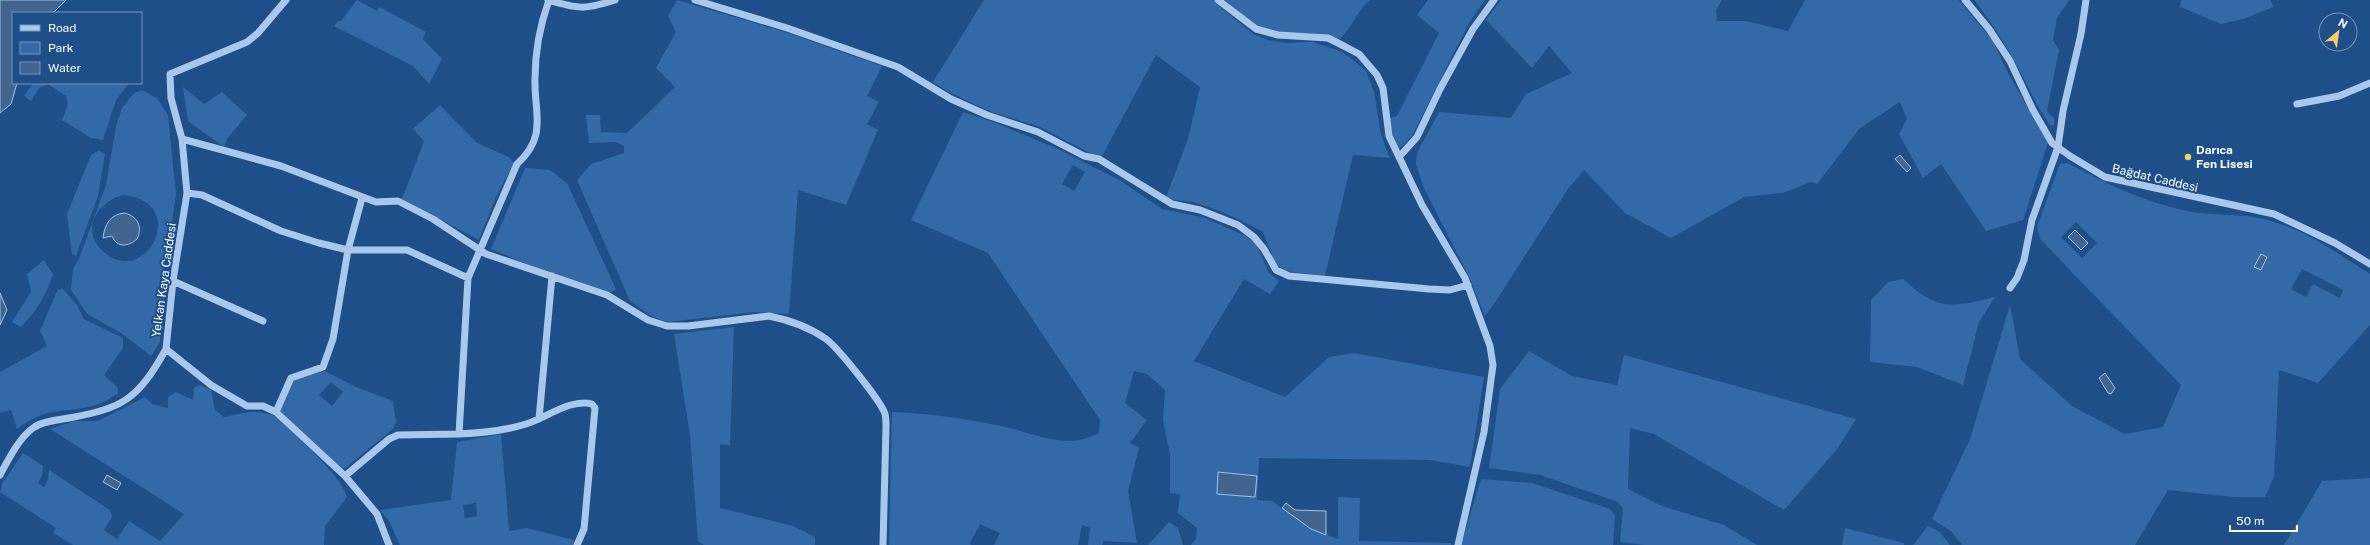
<svg xmlns="http://www.w3.org/2000/svg" width="2370" height="545" viewBox="0 0 2370 545" font-family="'Public Sans',sans-serif">
<style>
.green{fill:#3269a6;fill-rule:evenodd}
.water{fill:#41658e;stroke:#9cc4ed}
.lines{fill:none;stroke-linecap:round;stroke-linejoin:round}
.minor{stroke:#a9c8eb;stroke-width:7}
.poi-dot{fill:#facc68;stroke:#1e4f89;stroke-width:1.5}
.labels{text-anchor:middle;dominant-baseline:central;stroke-width:4;stroke-linejoin:round;paint-order:stroke}
.poi-label{font-size:12px;font-weight:bold;fill:#fff;stroke:#1e4f89;text-anchor:start}
.street-label{font-size:12px;fill:#fff;stroke:#1e4f89}
</style>
<rect width="100%" height="100%" fill="#1e4f89"/>
<path class="green" d="M 357,0 L 377,11 L 379,7 L 426,32 L 423,39 L 442,59 L 429,84 L 413,66 L 334,26 L 338,21 L 341,21 Z
M 677,0 L 785,32 L 882,66 L 867,96 L 879,102 L 867,124 L 878,130 L 846,205 L 798,190 L 789,314 L 755,312 L 667,322 L 653,317 L 630,301 L 577,180 L 591,164 L 624,153 L 624,146 L 615,142 L 589,143 L 586,115 L 600,115 L 601,132 L 627,133 L 675,87 L 656,68 L 676,32 L 668,16 Z
M 984,0 L 1212,0 L 1253,34 L 1268,40 L 1286,43 L 1313,42 L 1342,52 L 1358,64 L 1366,71 L 1374,92 L 1381,135 L 1390,158 L 1353,155 L 1325,276 L 1286,271 L 1276,265 L 1263,232 C 1241,220 1220,210 1196,203 C 1186,200 1176,202 1166,197 L 1188,139 L 1200,87 L 1156,55 L 1102,156 L 1092,154 L 1038,126 L 991,112 L 947,91 L 933,82 Z
M 1225,0 L 1370,0 C 1356,12 1353,26 1340,39 C 1315,28 1285,38 1259,27 C 1247,21 1235,9 1225,0 Z
M 1428,0 L 1485,0 L 1469,23 L 1412,136 L 1399,149 L 1393,136 L 1389,118 L 1397,116 L 1439,33 L 1417,15 Z
M 1501,0 L 1722,0 L 1716,10 L 1717,21 L 1746,21 L 1788,31 L 1805,0 L 1959,0 L 1993,41 L 2008,73 L 2048,143 L 2023,220 L 1986,231 L 1941,164 L 1923,178 L 1899,134 L 1907,119 L 1900,102 L 1860,128 L 1817,184 L 1811,182 L 1783,193 L 1744,197 L 1671,238 L 1625,213 L 1584,170 L 1568,189 L 1494,304 L 1485,316 L 1470,279 L 1423,186 L 1416,164 L 1417,153 L 1439,112 L 1511,118 L 1526,94 L 1572,73 L 1549,46 L 1532,68 L 1486,20 Z
M 1974,0 L 2069,0 L 2057,18 L 2053,40 L 2059,50 L 2047,111 L 2054,118 L 2054,125 L 2051,126 C 2036,107 2028,85 2016,64 C 2004,42 1990,20 1974,0 Z
M 2181,0 L 2271,0 L 2273,7 L 2243,19 L 2221,24 L 2180,7 Z
M 33,83 L 129,83 L 116,100 L 103,140 L 91,138 L 62,120 L 68,104 L 66,96 L 48,84 L 39,88 L 31,101 L 24,96 Z
M 183,87 L 204,104 L 222,92 L 247,115 L 227,139 L 224,147 L 188,121 Z
M 142,90 L 157,98 L 168,115 L 176,195 L 161,291 L 165,295 L 160,342 L 151,356 L 121,333 L 87,314 L 71,290 L 73,269 L 79,259 L 106,185 L 116,126 L 122,108 L 134,93 ZM 123,195 C 194,202 142,295 100,248 C 81,226 100,201 123,195 Z
M 440,105 L 477,143 L 509,157 L 514,163 L 496,197 L 479,240 L 402,199 L 424,141 L 413,129 Z
M 963,112 L 996,123 L 1056,148 L 1121,181 L 1162,209 L 1202,217 L 1244,235 L 1256,243 L 1269,273 L 1279,281 L 1270,294 L 1244,279 L 1194,361 L 1285,397 L 1329,357 L 1354,353 L 1484,377 L 1470,467 L 1430,460 L 1259,458 L 1257,500 L 1272,501 L 1311,529 L 1338,539 L 1338,497 L 1360,498 L 1359,541 L 1451,543 L 1451,545 L 1191,545 L 1196,538 L 1197,528 L 1178,513 L 1180,494 L 1170,493 L 1170,455 L 1163,420 L 1165,390 L 1147,374 L 1134,371 L 1125,403 L 1147,420 L 1130,443 L 1139,448 L 1128,491 L 1137,543 L 1103,541 L 1102,545 L 1088,545 L 1090,528 L 1082,525 L 1078,545 L 994,545 L 1000,533 L 980,524 L 970,543 L 971,545 L 889,545 L 892,412 C 928,413 966,419 1001,426 C 1035,433 1066,451 1099,433 L 1100,420 L 988,253 L 911,220 ZM 1073,165 L 1085,172 L 1074,191 L 1062,184 Z
M 98,151 L 105,153 L 98,196 L 76,256 L 72,254 L 67,214 L 91,155 Z
M 2068,163 C 2105,183 2142,201 2183,210 C 2212,217 2243,212 2271,221 C 2307,231 2339,254 2370,274 L 2370,325 L 2318,383 L 2279,370 L 2274,477 L 2265,497 L 2233,497 L 2168,490 L 2135,545 L 1962,545 L 1952,532 L 1932,519 L 1970,439 L 2010,305 L 2020,359 L 2072,406 L 2125,434 L 2163,427 L 2181,385 L 2040,239 L 2037,226 L 2060,164 ZM 2076,222 L 2097,243 L 2082,258 L 2061,237 ZM 2302,269 L 2343,290 L 2340,298 L 2313,284 L 2306,297 L 2291,289 Z
M 525,168 L 550,170 L 567,183 L 616,289 L 610,293 L 529,265 L 491,249 Z
M 44,260 L 53,274 C 46,296 37,310 21,327 L 12,322 L 31,292 L 27,274 Z
M 1903,279 C 1938,311 1951,308 1995,297 L 1979,322 L 1963,385 L 1917,367 L 1870,362 L 1871,300 L 1888,282 Z
M 62,288 L 77,305 L 84,319 L 123,338 L 123,348 L 104,375 L 118,388 L 118,394 C 111,397 103,403 96,405 C 64,414 48,405 17,429 L 11,410 L 0,413 L 0,372 L 47,346 L 40,331 L 57,291 Z
M 734,327 L 730,445 L 720,444 L 720,508 L 793,526 L 815,537 L 815,545 L 704,545 L 698,541 L 690,435 L 674,334 Z
M 1529,351 L 1572,376 L 1617,385 L 1624,355 L 1856,419 L 1838,448 L 1784,510 L 1654,434 L 1630,428 L 1628,489 L 1662,506 L 1724,525 L 1757,545 L 1644,545 L 1620,542 L 1623,509 L 1618,502 L 1540,475 L 1489,468 L 1500,389 Z
M 325,371 L 356,387 L 393,401 L 396,422 L 393,429 L 343,470 L 280,411 L 294,381 L 299,378 ZM 331,382 L 343,392 L 332,406 L 319,395 Z
M 200,385 L 211,390 L 215,410 L 224,417 C 243,413 258,408 277,417 C 296,437 340,473 347,497 L 325,526 L 324,545 L 73,545 L 53,533 L 56,528 L 0,492 L 3,482 L 23,453 L 43,466 L 42,476 L 38,483 L 44,487 L 48,480 L 49,470 L 110,510 L 112,517 L 104,530 L 117,539 L 129,521 L 160,541 L 184,514 L 50,429 L 74,421 L 98,421 L 145,397 L 152,404 L 168,408 L 168,397 L 176,392 L 193,400 L 194,388 Z
M 501,434 L 509,531 L 527,528 L 574,540 L 573,545 L 400,545 L 389,521 L 380,510 L 451,500 L 457,442 ZM 476,503 L 477,516 L 465,518 L 463,505 Z
M 2370,478 L 2370,545 L 2284,545 L 2322,481 Z
M 1481,479 L 1532,483 L 1610,509 L 1615,514 L 1613,545 L 1461,545 Z
M 1169,522 L 1178,528 L 1183,545 L 1148,545 Z
M 1928,526 L 1940,532 L 1950,545 L 1913,545 Z
M 1845,528 L 1904,543 L 1904,545 L 1842,545 Z"/>
<path class="water" d="M 0,0 L 66,0 L 53,13 L 13,13 L 13,83 L 17,83 L 11,104 L 0,113 Z
M 1900,155 L 1911,168 L 1907,172 L 1895,159 Z
M 125,213 C 138,217 143,227 137,239 C 128,247 117,248 112,236 L 103,238 C 105,224 110,214 125,213 Z
M 2075,230 L 2088,243 L 2081,250 L 2068,237 Z
M 2261,254 L 2267,257 L 2261,270 L 2254,267 Z
M 0,293 L 7,310 L 0,325 Z
M 2105,373 L 2115,388 L 2111,394 L 2108,393 L 2099,378 Z
M 1218,472 L 1257,476 L 1255,497 L 1217,494 Z
M 107,475 L 121,483 L 117,490 L 103,482 Z
M 1286,503 L 1295,510 L 1326,511 L 1326,535 L 1311,529 L 1282,508 Z"/>
<g class="lines">
<path class="minor" d="M 286,0 L 258,33 L 247,42 L 170,74 L 171,98 L 182,139 L 187,193 L 173,281 L 166,349 L 211,385 L 247,406 L 263,406 L 276,412 L 345,476 L 377,514 L 389,545
M 548,0 C 578,9 585,10 615,0
M 695,0 L 787,28 L 898,67 L 951,99 L 987,115 L 1038,132 L 1084,156 L 1099,159 L 1172,204 L 1200,210 L 1238,225 L 1254,237 L 1264,249 L 1276,270 L 1289,276 L 1429,289 L 1450,290 L 1468,285
M 1218,0 L 1256,29 L 1278,35 L 1328,38 L 1340,44 L 1359,54 L 1377,75 L 1383,88 L 1389,136 L 1422,205 L 1465,278 L 1490,346 L 1493,365 L 1484,432 L 1458,545
M 1965,0 L 1989,29 L 2010,61 L 2033,110 L 2052,143 L 2070,156 L 2105,177 L 2274,214 L 2335,243 L 2370,264
M 2297,104 L 2339,96 L 2370,83
M 182,139 L 281,166 L 376,202 L 398,201 L 433,219 L 486,254 L 607,295 L 648,320 L 667,326 L 688,326 L 769,316 C 789,320 809,327 826,339 C 838,348 881,401 885,414 C 886,418 886,423 886,427 L 883,545
M 1399,157 L 1417,137 L 1440,89 L 1473,29 L 1494,0
M 187,193 L 202,195 L 281,231 L 319,243 L 348,250 L 407,250 L 468,278
M 173,281 L 263,321
M 2010,288 L 2017,278 L 2024,260 L 2032,220 L 2058,147 L 2063,111 L 2081,34 L 2086,0
M 276,412 L 291,378 L 323,367 L 333,339 L 348,250 L 362,198
M 539,419 L 552,276
M 459,434 C 482,433 504,431 526,424 C 546,418 571,398 592,404 L 595,408 L 584,529 L 577,545
M 0,475 C 8,460 19,438 33,428 C 42,421 59,420 69,418 C 124,408 138,399 166,349
M 345,476 L 389,439 L 398,435 L 459,434 L 468,278 L 517,164 C 548,136 534,113 535,79 C 535,52 540,25 549,0"/>
</g>
<circle class="poi-dot" cx="2188" cy="157" r="4"/>
<g class="labels">
<g class="poi-label">
<text x="2196" y="150">Darıca<tspan x="2196" dy="14">Fen Lisesi</tspan></text>
</g>
<g class="street-label">
<text transform="translate(2155 178) rotate(13)">Bağdat Caddesi</text>
<text transform="translate(164 280) rotate(-82)">Yelkan Kaya Caddesi</text>
</g>
</g>
<rect x="12" y="12" width="130" height="72" fill="#1e4f89" stroke="#7895b8"/>
<rect x="20" y="25" width="20" height="6" fill="#a9c8eb" stroke="#7895b8"/>
<text x="48" y="32" font-size="12" fill="#ffffff">Road</text>
<rect x="20" y="42" width="20" height="12" fill="#3269a6" stroke="#7895b8"/>
<text x="48" y="52" font-size="12" fill="#ffffff">Park</text>
<rect x="20" y="62" width="20" height="12" fill="#41658e" stroke="#7895b8"/>
<text x="48" y="72" font-size="12" fill="#ffffff">Water</text>
<g transform="translate(2338 32) rotate(29)"><circle r="19" fill="#1e4f89" stroke="#7895b8"/>
<path d="M0-3L7 15L0 10L-7 15Z" fill="#facc68"/>
<text y="-6" font-size="11" font-weight="bold" text-anchor="middle" fill="#ffffff">N</text>
</g>
<path d="M2230 525v6h67v-6" fill="none" stroke="#ffffff" stroke-width="2"/>
<text x="2236" y="525" font-size="12" fill="#ffffff" stroke="#1e4f89" stroke-width="3" paint-order="stroke">50 m</text>
</svg>
